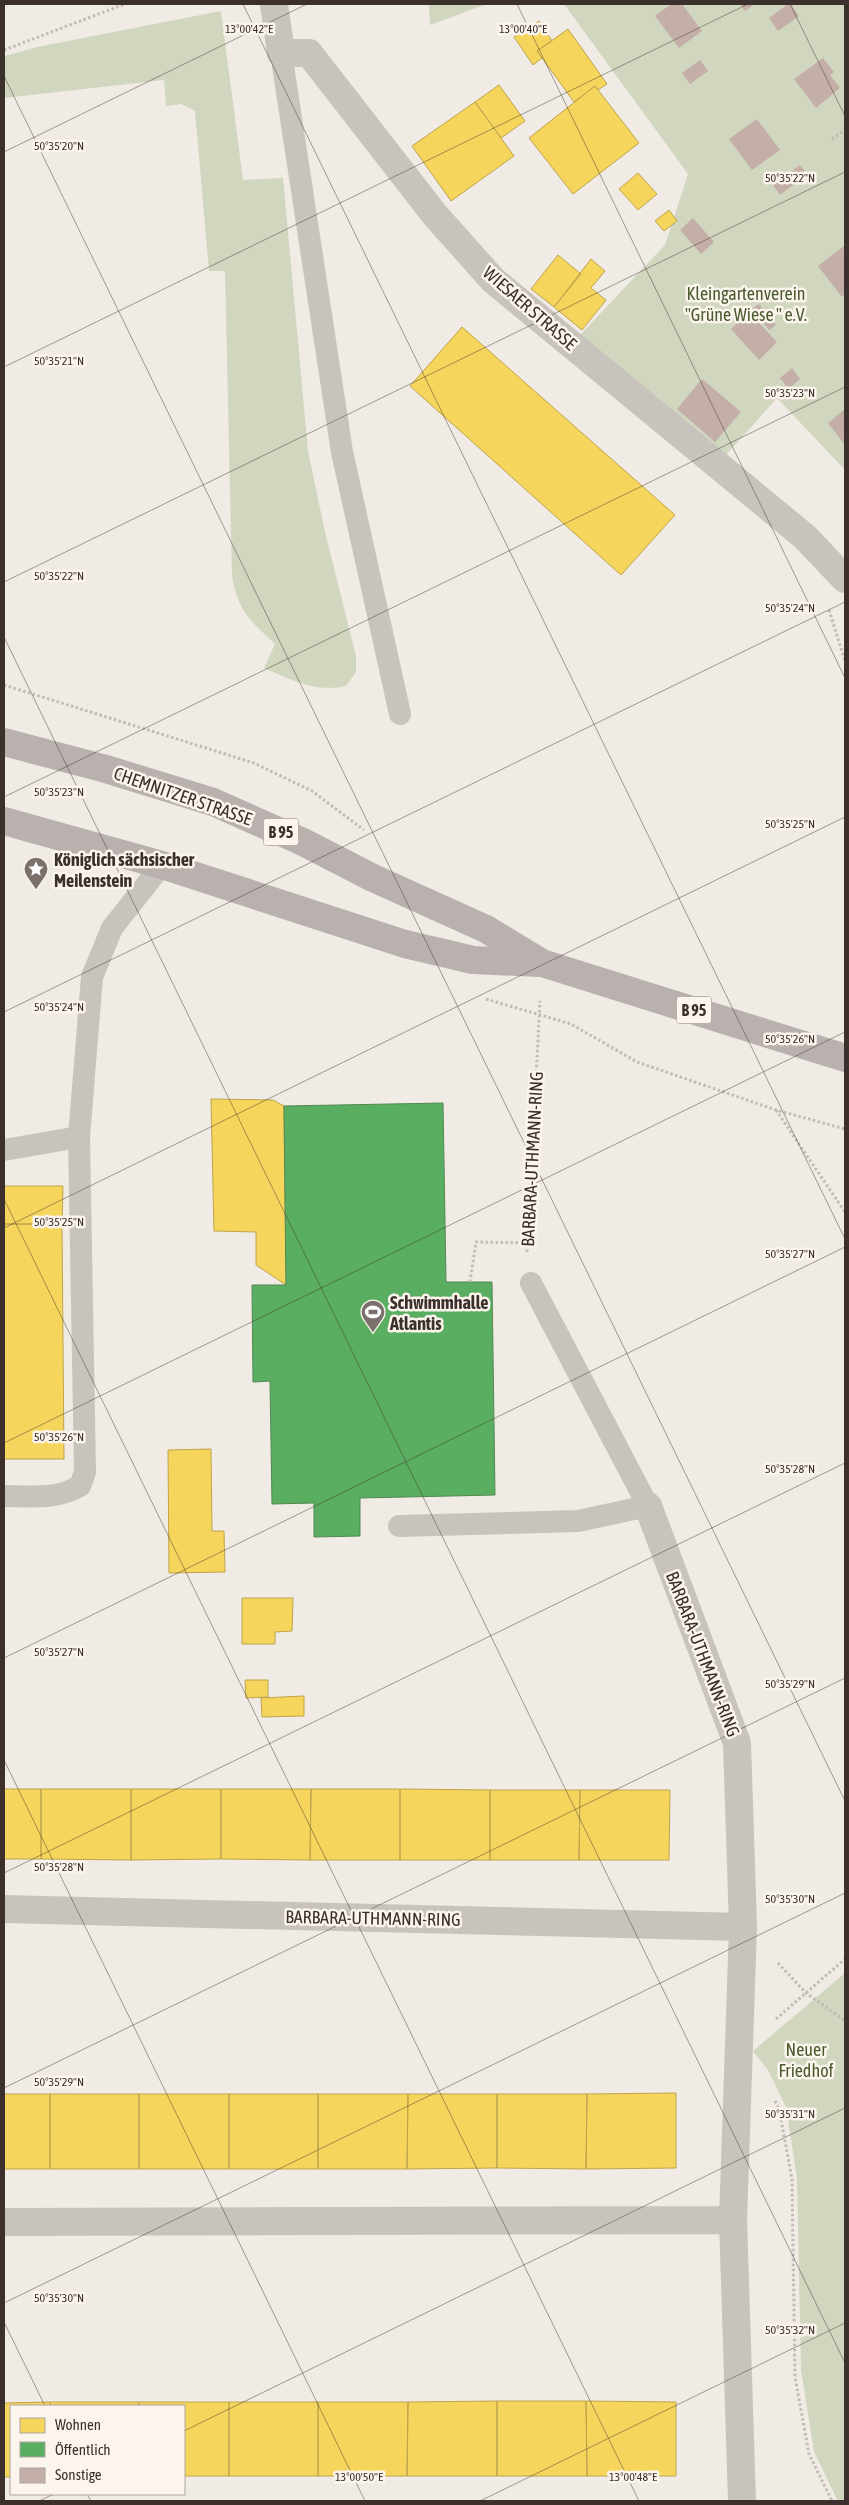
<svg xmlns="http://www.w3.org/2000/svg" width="849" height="2505" viewBox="0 0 849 2505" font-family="'Asap Condensed',sans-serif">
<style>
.green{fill:#d1d6bf}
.homes{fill:#f6d55c;stroke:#bea44d}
.public{fill:#5aae61;stroke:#518851}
.building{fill:#c3afa7}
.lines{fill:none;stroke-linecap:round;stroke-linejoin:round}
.path{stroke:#c2bbb6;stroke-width:3;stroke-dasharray:2.5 2.5;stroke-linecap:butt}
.lane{stroke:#c9c3be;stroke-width:22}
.street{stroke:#c9c3be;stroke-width:28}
.primary{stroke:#b8b1ad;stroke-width:28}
.ticks{fill:none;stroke:#3b302b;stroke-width:1;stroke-opacity:0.45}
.labels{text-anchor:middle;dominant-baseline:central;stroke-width:5;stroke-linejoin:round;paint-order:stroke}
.shield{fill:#fbf5ee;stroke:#756b66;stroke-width:1}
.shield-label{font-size:16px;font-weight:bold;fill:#3b302b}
.park-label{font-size:18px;fill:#4a5a2e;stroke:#fbf5ee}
.street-label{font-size:18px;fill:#3b302b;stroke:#fbf5ee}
.poi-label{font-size:18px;font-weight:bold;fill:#3b302b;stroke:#fbf5ee;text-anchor:start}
.ticks-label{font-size:12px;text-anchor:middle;fill:#3b302b;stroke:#fbf5ee;stroke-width:5;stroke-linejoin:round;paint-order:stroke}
</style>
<rect width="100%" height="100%" fill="#f0ebe5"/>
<path class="green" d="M 429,4 L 487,4 L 430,25 Z
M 564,4 L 845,4 L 845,470 L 777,398 L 717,465 L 580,335 L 665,245 L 688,174 Z
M 221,11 L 243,180 L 283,178 L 308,451 L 325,532 L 356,656 L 356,672 L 346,686 C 315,693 292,680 264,668 L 275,644 C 249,619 239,613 232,576 L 225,271 L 209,271 L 195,111 L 181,104 L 166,106 L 164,80 L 4,98 L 5,56 L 37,47 Z
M 845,1973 L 845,2501 L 838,2501 L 814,2452 L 801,2370 L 797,2179 L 786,2107 L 768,2070 L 753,2051 Z"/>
<path class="homes" d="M 539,21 L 552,41 L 537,51 L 542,58 L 533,65 L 514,37 Z
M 568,29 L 607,84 L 598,90 L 595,86 L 574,102 L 537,51 Z
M 499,85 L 525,121 L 501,138 L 475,102 Z
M 595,86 L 639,143 L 573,194 L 529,138 Z
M 475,102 L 514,156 L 451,201 L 412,146 Z
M 638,173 L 657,194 L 638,210 L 619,189 Z
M 669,210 L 677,221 L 664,231 L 655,221 Z
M 558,255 L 581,274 L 554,307 L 531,289 Z
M 591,259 L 605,271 L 591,288 L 606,300 L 582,330 L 554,307 Z
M 462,327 L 675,515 L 621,575 L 410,386 Z
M 211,1099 L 273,1100 L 284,1106 L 286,1285 L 256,1265 L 256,1232 L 214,1231 Z
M 4,1186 L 63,1186 L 62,1224 L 4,1224 Z
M 4,1224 L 62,1224 L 64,1459 L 4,1459 Z
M 211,1449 L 212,1531 L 224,1531 L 225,1572 L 169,1573 L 168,1450 Z
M 242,1598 L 293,1598 L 292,1631 L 275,1632 L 275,1644 L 242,1644 Z
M 245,1680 L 268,1680 L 268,1697 L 246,1698 Z
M 304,1696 L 304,1716 L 262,1717 L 261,1698 Z
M 4,1789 L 41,1789 L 41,1859 L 4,1859 Z
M 41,1789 L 131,1789 L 131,1860 L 41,1859 Z
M 131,1789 L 221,1789 L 221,1859 L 131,1860 Z
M 221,1789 L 311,1789 L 310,1860 L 221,1859 Z
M 311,1789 L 400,1789 L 400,1860 L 310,1860 Z
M 400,1789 L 490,1790 L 490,1860 L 400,1860 Z
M 490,1790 L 580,1790 L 579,1860 L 490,1860 Z
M 580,1790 L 670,1790 L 669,1860 L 579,1860 Z
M 676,2093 L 676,2168 L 586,2169 L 587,2094 Z
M 4,2094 L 50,2094 L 50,2169 L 4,2169 Z
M 50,2094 L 139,2094 L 139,2169 L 50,2169 Z
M 139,2094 L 229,2094 L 229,2169 L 139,2169 Z
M 229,2094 L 318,2094 L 318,2169 L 229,2169 Z
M 318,2094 L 408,2094 L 407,2169 L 318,2169 Z
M 408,2094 L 497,2094 L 497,2168 L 407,2169 Z
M 497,2094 L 587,2094 L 586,2169 L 497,2168 Z
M 497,2401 L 497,2476 L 407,2476 L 408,2402 Z
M 497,2401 L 586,2401 L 587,2476 L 497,2476 Z
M 586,2401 L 676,2402 L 676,2476 L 587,2476 Z
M 50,2402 L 50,2406 L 11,2406 L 11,2477 L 4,2477 L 4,2403 Z
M 50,2402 L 139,2402 L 139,2406 L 50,2406 Z
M 139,2402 L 229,2402 L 229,2476 L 184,2476 L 184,2406 L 139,2406 Z
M 229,2402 L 318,2402 L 318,2476 L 229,2476 Z
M 318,2402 L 408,2402 L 407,2476 L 318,2476 Z"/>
<path class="public" d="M 443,1103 L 446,1282 L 492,1282 L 495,1495 L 360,1498 L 360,1536 L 314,1537 L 314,1503 L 272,1504 L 270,1381 L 253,1382 L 252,1285 L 286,1285 L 284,1106 Z"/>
<path class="building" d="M 671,4 L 682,4 L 702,31 L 679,48 L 655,16 Z
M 740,4 L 755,4 L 745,11 Z
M 788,4 L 791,4 L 799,16 L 778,31 L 769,18 Z
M 823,58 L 834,72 L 830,75 L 840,88 L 816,108 L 794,79 Z
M 700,60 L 708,71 L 690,84 L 682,73 Z
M 757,119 L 780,150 L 752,170 L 729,139 Z
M 800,165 L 807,174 L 780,195 L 773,185 Z
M 693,218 L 714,242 L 701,254 L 680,230 Z
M 844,246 L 845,294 L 842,297 L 818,266 Z
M 759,304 L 776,325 L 769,330 L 752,309 Z
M 749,312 L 777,342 L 759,360 L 731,329 Z
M 792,368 L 800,379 L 789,389 L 780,378 Z
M 702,379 L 741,412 L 715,442 L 677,409 Z
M 845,409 L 845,445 L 828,423 Z"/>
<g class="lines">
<path class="path" d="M 4,50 L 125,4
M 832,139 L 845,130
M 829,610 L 845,661
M 4,685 L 254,763 L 312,791 L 364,830
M 486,999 L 571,1024 L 637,1062 L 776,1110 L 845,1129
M 776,1110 L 845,1212
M 527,1252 L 540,1001
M 470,1282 L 476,1242 L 526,1243
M 778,1963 L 806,1993 L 845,2021
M 776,2019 L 845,1959
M 775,2101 L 779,2109 L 792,2179 L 795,2377 L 809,2454 L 832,2501"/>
<path class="lane" d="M 281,53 L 342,452 L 400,714
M 4,1150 L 79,1137
M 4,1496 C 32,1496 55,1500 80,1486 L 85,1472 L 79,1137 L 92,977 L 112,928 L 162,865
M 399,1526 L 578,1521 L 648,1506 L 531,1283"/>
<path class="street" d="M 274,4 L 281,53 L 309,53 L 435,215 L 493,280 L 805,537 L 845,579
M 648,1506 L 737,1743 L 743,1927 L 733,2220 L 742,2501
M 4,1909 L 743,1927
M 4,2222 L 733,2220"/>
<path class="primary" d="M 4,742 L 106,769 L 213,802 L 303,842 L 373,878 L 486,929 L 542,963 L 845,1058
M 4,821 L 162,865 L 405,944 L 473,960 L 539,963"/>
</g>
<path class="ticks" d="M 243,4 L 845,1239M 517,4 L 845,678M 790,4 L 845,116M 4,76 L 845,1801M 4,152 L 307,4M 4,367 L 748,4M 4,582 L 845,172M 4,637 L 845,2363M 4,797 L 845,387M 4,1012 L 845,602M 4,1199 L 639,2501M 4,1228 L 845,817M 4,1443 L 845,1032M 4,1658 L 845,1247M 4,1760 L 365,2501M 4,1873 L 845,1463M 4,2088 L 845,1678M 4,2303 L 845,1893M 4,2322 L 45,2406M 184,2431 L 845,2108M 87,2494 L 91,2501M 39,2501 L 54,2494M 480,2501 L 845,2323"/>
<defs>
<symbol id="sight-pin" viewBox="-11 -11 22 30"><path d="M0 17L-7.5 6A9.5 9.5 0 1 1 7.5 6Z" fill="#7a716c" stroke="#fbf5ee"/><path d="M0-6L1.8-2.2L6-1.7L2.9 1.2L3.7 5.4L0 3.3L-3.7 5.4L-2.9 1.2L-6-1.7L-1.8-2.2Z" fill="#fff"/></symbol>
<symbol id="stadium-pin" viewBox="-11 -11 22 30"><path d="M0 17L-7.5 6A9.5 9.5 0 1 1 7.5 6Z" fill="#7a716c" stroke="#fbf5ee"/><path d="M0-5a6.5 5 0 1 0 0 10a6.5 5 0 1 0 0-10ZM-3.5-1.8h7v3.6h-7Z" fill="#fff"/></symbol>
</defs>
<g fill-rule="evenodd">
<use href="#sight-pin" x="22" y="855" width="28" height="38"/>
<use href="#stadium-pin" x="359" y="1298" width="28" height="38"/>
</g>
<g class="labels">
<g class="shield">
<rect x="263.5" y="818.5" width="35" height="27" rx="4"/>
<rect x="676.5" y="996.5" width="35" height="27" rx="4"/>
</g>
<g class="shield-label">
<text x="281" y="832">B 95</text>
<text x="694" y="1010">B 95</text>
</g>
<g class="park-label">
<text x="746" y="293">Kleingartenverein<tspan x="746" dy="21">"Grüne Wiese " e.V.</tspan></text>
<text x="806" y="2049">Neuer<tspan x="806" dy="21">Friedhof</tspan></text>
</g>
<g class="street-label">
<text transform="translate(530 308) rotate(41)">WIESAER STRASSE</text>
<text transform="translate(183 796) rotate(19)">CHEMNITZER STRASSE</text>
<text transform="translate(532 1159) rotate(-87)">BARBARA-UTHMANN-RING</text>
<text transform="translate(703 1654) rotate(69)">BARBARA-UTHMANN-RING</text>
<text transform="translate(373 1918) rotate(1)">BARBARA-UTHMANN-RING</text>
</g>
<g class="poi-label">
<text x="54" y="859">Königlich sächsischer<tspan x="54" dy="21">Meilenstein</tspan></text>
<text x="390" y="1302">Schwimmhalle<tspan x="390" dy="21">Atlantis</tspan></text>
</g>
</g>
<g class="ticks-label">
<text x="249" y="33">13°00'42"E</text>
<text x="523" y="33">13°00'40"E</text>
<text x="59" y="150">50°35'20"N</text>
<text x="790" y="182">50°35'22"N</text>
<text x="59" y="365">50°35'21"N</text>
<text x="790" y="397">50°35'23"N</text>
<text x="59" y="580">50°35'22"N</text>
<text x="790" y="612">50°35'24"N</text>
<text x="59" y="796">50°35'23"N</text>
<text x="790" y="828">50°35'25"N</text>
<text x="59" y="1011">50°35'24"N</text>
<text x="790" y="1043">50°35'26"N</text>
<text x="59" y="1226">50°35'25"N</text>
<text x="790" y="1258">50°35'27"N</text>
<text x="59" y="1441">50°35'26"N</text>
<text x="790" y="1473">50°35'28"N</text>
<text x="59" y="1656">50°35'27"N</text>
<text x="790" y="1688">50°35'29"N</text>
<text x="59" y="1871">50°35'28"N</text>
<text x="790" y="1903">50°35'30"N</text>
<text x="59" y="2086">50°35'29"N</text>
<text x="790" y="2118">50°35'31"N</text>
<text x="59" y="2302">50°35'30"N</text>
<text x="790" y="2334">50°35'32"N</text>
<text x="359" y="2481">13°00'50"E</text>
<text x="633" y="2481">13°00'48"E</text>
</g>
<rect width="849" height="2505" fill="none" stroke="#3b302b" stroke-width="10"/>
<rect x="10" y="2405" width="175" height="90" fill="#fbf5ee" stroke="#aea6a0"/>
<rect x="20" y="2418" width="25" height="15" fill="#f6d55c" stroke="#aea6a0"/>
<text x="55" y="2430" font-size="15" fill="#3b302b">Wohnen</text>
<rect x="20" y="2442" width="25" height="15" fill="#5aae61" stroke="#aea6a0"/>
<text x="55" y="2455" font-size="15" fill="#3b302b">Öffentlich</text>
<rect x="20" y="2468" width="25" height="15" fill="#c3afa7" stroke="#aea6a0"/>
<text x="55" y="2480" font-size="15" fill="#3b302b">Sonstige</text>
</svg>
